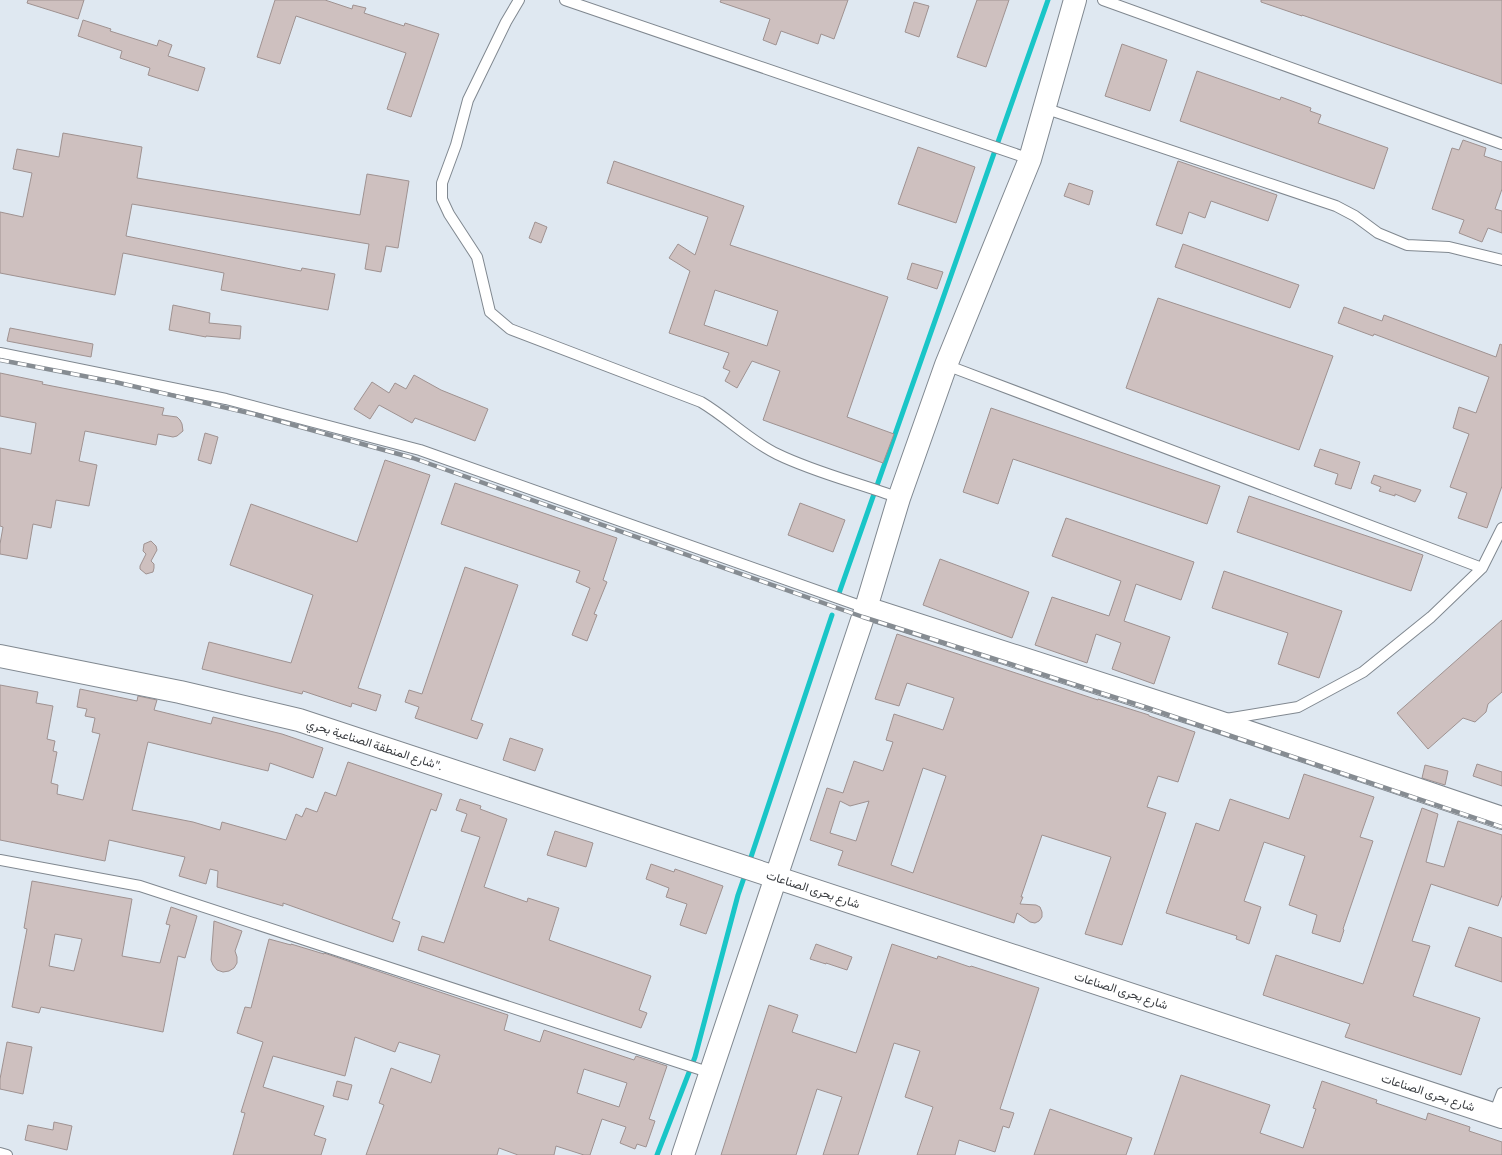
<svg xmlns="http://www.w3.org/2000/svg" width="1502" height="1155" viewBox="0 0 1502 1155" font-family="'Source Sans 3',Vazirmatn,sans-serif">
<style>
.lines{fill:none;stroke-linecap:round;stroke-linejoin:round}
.stream{stroke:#19c5c7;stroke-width:5}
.building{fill:#cec0bf;stroke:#9f9291;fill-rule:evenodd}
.service-casing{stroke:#808890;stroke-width:12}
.tertiary-casing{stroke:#808890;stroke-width:24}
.service{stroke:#fff;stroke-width:10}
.tertiary{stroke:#fff;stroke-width:22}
.rail-casing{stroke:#868c92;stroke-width:4.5}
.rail{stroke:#fff;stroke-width:3;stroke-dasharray:9;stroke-linecap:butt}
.labels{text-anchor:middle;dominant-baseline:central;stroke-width:3;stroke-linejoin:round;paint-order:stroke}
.street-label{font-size:12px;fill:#3a3d41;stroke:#fff}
</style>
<rect width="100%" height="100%" fill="#dfe8f1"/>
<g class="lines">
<path class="stream" d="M 837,599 L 1048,0
M 749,863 L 832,615
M 657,1155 L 695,1057 L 738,895 L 746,872"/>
</g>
<path class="building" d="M 28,0 L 84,0 L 78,19 L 27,3 Z
M 275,0 L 325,0 L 352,9 L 353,5 L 366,8 L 364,13 L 404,26 L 405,23 L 439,34 L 411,117 L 387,109 L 406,53 L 296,16 L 280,64 L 257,57 Z
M 721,0 L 848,0 L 834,39 L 821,34 L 818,44 L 781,31 L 776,45 L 763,40 L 770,19 L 720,2 Z
M 977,0 L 1009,0 L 986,67 L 957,57 Z
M 1261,0 L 1502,0 L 1502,84 L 1302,15 L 1302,16 L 1261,2 Z
M 914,2 L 929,6 L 919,37 L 905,32 Z
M 83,20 L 111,29 L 110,31 L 157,46 L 159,40 L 172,45 L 168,56 L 205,68 L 198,91 L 148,75 L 150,68 L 120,58 L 122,51 L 78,36 Z
M 1122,44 L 1167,60 L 1150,111 L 1105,96 Z
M 1197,71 L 1280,100 L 1281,97 L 1311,108 L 1310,111 L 1321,115 L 1318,123 L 1388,148 L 1374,189 L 1180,121 Z
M 63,133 L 142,147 L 137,178 L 360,215 L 367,174 L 409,181 L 398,248 L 386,246 L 381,272 L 365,269 L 369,244 L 132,204 L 126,236 L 301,271 L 302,268 L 335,274 L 328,310 L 221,290 L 224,273 L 123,253 L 115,295 L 0,273 L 0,212 L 23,217 L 32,173 L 13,169 L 17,149 L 59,157 Z
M 1463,140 L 1486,148 L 1484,156 L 1502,162 L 1502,189 L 1495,209 L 1502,211 L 1502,233 L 1488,228 L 1482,242 L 1459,233 L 1464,220 L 1432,209 L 1452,148 L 1459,150 Z
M 918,147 L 975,167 L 956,223 L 898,204 Z
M 614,161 L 744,206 L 730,245 L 888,297 L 847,417 L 894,434 L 883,463 L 763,420 L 780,371 L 752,361 L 737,388 L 725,381 L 730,371 L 723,368 L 729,353 L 669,333 L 690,271 L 669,258 L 678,244 L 695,255 L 708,217 L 607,183 ZM 715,290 L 778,311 L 767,346 L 704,325 Z
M 1178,161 L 1277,195 L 1268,221 L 1211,201 L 1205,218 L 1189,212 L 1182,234 L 1156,225 Z
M 1069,183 L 1093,191 L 1089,205 L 1064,196 Z
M 535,222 L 547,227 L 541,243 L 529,238 Z
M 1183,244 L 1299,285 L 1290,308 L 1175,267 Z
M 912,263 L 943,272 L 937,289 L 907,279 Z
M 1158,298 L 1333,356 L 1299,450 L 1126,388 Z
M 173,305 L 210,313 L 209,323 L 241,326 L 240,339 L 206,336 L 206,337 L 169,330 Z
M 1344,307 L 1382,321 L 1384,315 L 1496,357 L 1500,344 L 1502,345 L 1502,486 L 1487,528 L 1458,518 L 1467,493 L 1450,487 L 1469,434 L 1453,428 L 1459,407 L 1476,413 L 1489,377 L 1374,334 L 1373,336 L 1338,323 Z
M 10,328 L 93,344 L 91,357 L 7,341 Z
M 0,373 L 43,382 L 42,384 L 164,408 L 162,415 L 177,417 L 180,420 L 182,424 L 183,431 L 177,436 L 173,437 L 158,434 L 156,445 L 85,431 L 79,461 L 97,465 L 89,506 L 56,500 L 51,528 L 33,524 L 27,559 L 0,554 L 0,544 L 3,527 L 0,526 L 0,448 L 31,454 L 36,423 L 0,416 Z
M 414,375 L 441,390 L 488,409 L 475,441 L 415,418 L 412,423 L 379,405 L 370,419 L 354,409 L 372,382 L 389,393 L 395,383 L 406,389 Z
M 991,408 L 1220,486 L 1207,524 L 1013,459 L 998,504 L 963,492 Z
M 205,433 L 218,437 L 211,464 L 198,460 Z
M 1320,449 L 1360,462 L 1351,489 L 1335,484 L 1338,474 L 1314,466 Z
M 385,460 L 430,475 L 358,688 L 381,695 L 376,711 L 352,703 L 351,707 L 303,691 L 302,694 L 202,669 L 209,642 L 291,663 L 313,595 L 230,565 L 251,504 L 357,542 Z
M 1374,475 L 1421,490 L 1415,502 L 1395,494 L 1395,496 L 1379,491 L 1381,487 L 1371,483 Z
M 455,483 L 617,538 L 603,580 L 607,582 L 594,614 L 597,615 L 587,641 L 572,635 L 590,588 L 576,582 L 580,571 L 441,524 Z
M 1249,496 L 1423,555 L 1411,591 L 1237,532 Z
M 800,503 L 845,520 L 833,552 L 788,535 Z
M 1066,518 L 1194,562 L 1181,600 L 1136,584 L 1124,621 L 1170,637 L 1154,684 L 1112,669 L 1121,643 L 1096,634 L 1087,663 L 1035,645 L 1052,597 L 1109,616 L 1121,581 L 1052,556 Z
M 151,541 L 156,546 L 157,550 L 151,561 L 154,564 L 154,568 L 153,572 L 146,574 L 140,569 L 140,566 L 146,554 L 143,551 L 144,544 Z
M 940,559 L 1029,592 L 1012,638 L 923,605 Z
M 465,567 L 518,585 L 471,720 L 483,724 L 477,739 L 415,718 L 419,707 L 405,702 L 409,690 L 422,694 Z
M 1224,571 L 1342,611 L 1319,678 L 1278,664 L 1288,633 L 1212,608 Z
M 1502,620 L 1502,692 L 1488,704 L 1486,712 L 1475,722 L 1463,718 L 1428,749 L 1397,713 Z
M 897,634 L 1098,700 L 1098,699 L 1149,715 L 1149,716 L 1195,732 L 1178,782 L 1158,776 L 1147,807 L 1166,813 L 1122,945 L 1085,934 L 1111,857 L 1042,835 L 1021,897 L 1023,897 L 1020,904 L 1036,905 L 1040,907 L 1042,912 L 1042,917 L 1039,921 L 1035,923 L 1030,922 L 1017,913 L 1014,923 L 838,865 L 843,851 L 810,840 L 827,788 L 843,793 L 854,761 L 883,771 L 893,742 L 886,740 L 894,714 L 943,730 L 954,698 L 907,683 L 899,706 L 875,699 ZM 923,768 L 946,776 L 913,873 L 891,865 ZM 840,801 L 850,806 L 869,801 L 856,841 L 830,833 Z
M 0,685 L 38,692 L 36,703 L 53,706 L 47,739 L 55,741 L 53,751 L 57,752 L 51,783 L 58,785 L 57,794 L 83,800 L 100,734 L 92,732 L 95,718 L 85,716 L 87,709 L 77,707 L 80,689 L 137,701 L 138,696 L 157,700 L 154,710 L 211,724 L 213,717 L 282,734 L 323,748 L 313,778 L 270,763 L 268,771 L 148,742 L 132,810 L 193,822 L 220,830 L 222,822 L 286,840 L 296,814 L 302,817 L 306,808 L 317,812 L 325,792 L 336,796 L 348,762 L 442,794 L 436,811 L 431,809 L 392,919 L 400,922 L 393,942 L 283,903 L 283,906 L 217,887 L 218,871 L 210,869 L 206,884 L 179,876 L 185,857 L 109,840 L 105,861 L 0,840 Z
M 510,738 L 543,749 L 535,771 L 503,760 Z
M 1477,764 L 1502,772 L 1502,786 L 1473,776 Z
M 1425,765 L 1448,771 L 1445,785 L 1422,778 Z
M 1304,774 L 1374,797 L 1360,837 L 1373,841 L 1343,929 L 1344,930 L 1340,942 L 1312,933 L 1317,915 L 1289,905 L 1305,856 L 1264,842 L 1244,901 L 1261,907 L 1249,944 L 1236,939 L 1237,936 L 1166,913 L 1196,823 L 1219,831 L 1230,799 L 1289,819 Z
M 460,799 L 481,806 L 480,809 L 507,819 L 484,887 L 527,902 L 528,898 L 559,908 L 549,940 L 651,976 L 639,1010 L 647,1013 L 641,1028 L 418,950 L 422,936 L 444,943 L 480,837 L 461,831 L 467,814 L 456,810 Z
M 1422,808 L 1438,814 L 1426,862 L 1444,867 L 1458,821 L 1502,835 L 1502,895 L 1498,906 L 1431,884 L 1412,941 L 1430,946 L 1413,996 L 1480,1018 L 1461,1075 L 1345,1037 L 1350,1024 L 1263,995 L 1276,955 L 1363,984 Z
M 555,831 L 593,843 L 586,867 L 547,855 Z
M 651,864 L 674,872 L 675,869 L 723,886 L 706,934 L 680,925 L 687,904 L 666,897 L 669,888 L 646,879 Z
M 32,881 L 132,899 L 122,956 L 160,963 L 170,925 L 166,924 L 171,907 L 197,916 L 185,958 L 178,956 L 163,1032 L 41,1007 L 39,1013 L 12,1007 L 27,929 L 24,928 ZM 55,934 L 82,939 L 74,971 L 49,966 Z
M 214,921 L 242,931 L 235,951 L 237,957 L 237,963 L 234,968 L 229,971 L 223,972 L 217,970 L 213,965 L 211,960 Z
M 1469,927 L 1502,938 L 1502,982 L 1455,966 Z
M 269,939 L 291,945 L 291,944 L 324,954 L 324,953 L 508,1015 L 504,1030 L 540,1042 L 544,1030 L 634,1060 L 636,1056 L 667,1066 L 649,1119 L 655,1121 L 646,1147 L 637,1144 L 635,1149 L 620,1143 L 626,1127 L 602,1119 L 590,1155 L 584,1155 L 556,1146 L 554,1155 L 518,1155 L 499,1148 L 497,1155 L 366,1155 L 384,1105 L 379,1103 L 391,1068 L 431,1083 L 440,1055 L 399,1042 L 395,1052 L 355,1037 L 345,1076 L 273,1056 L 263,1087 L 324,1106 L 314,1135 L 326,1139 L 321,1155 L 233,1155 L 245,1113 L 241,1112 L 263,1042 L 237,1033 L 245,1007 L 251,1008 ZM 584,1069 L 627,1083 L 619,1107 L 577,1093 Z
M 816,944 L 852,957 L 847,970 L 826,963 L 826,964 L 810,959 Z
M 892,944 L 937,959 L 938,956 L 970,967 L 971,966 L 1039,988 L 1000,1109 L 1014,1113 L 1009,1128 L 1003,1126 L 995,1152 L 959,1140 L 955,1155 L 917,1155 L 933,1107 L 905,1097 L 920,1051 L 894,1043 L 858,1155 L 823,1155 L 842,1097 L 817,1089 L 796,1155 L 721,1155 L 769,1005 L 798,1015 L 792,1032 L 856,1053 Z
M 7,1042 L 32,1047 L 23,1094 L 0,1089 L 0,1079 Z
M 1181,1075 L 1270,1105 L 1260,1133 L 1303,1148 L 1316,1109 L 1313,1108 L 1322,1081 L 1377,1100 L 1376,1103 L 1426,1120 L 1428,1113 L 1470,1127 L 1469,1131 L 1502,1142 L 1502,1155 L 1154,1155 Z
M 337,1081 L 352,1085 L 348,1100 L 333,1096 Z
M 1050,1109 L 1132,1138 L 1126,1155 L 1034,1155 Z
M 54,1122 L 72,1126 L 67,1150 L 25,1140 L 28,1125 L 53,1130 Z"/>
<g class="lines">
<defs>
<path id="service" d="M 519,0 L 506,22 L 468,100 L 456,145 L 442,183 L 442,199 L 449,214 L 477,257 L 490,312 L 510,329 L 701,402 C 728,418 750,441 777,454 C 816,473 859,483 899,498
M 565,0 L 1030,159
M 1103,0 L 1502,144
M 1044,108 L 1336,206 L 1355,216 L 1378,233 L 1407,245 L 1449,247 L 1502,260
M 0,353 L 226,399 L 420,450 L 866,608
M 946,365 L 1482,568
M 1226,719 L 1298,707 L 1363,672 L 1431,617 L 1482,568 L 1502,528
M 0,860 L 140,886 L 711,1073
M 1494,1114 L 1502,1093
M 0,1153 L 7,1155"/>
<path id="tertiary" d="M 866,608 L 1216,721 L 1502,818
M 0,656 L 180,692 L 299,720 L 1502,1117
M 683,1155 L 866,608 L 899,498 L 946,365 L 1030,159 L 1075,0"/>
</defs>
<use href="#service" class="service-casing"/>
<use href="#tertiary" class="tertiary-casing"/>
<use href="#service" class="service"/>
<use href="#tertiary" class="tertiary"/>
<defs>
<path id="rail" d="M 0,360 L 115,382 L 257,415 L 413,458 L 863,617 L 1145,707 L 1502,827"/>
</defs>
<use href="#rail" class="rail-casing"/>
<use href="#rail" class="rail"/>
</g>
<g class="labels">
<g class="street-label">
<text transform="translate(374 745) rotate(18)">شارع المنطقة الصناعية بحري".</text>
<text transform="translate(813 890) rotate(18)">شارع بحرى الصناعات</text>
<text transform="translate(1121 991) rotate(18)">شارع بحرى الصناعات</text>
<text transform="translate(1428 1093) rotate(18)">شارع بحرى الصناعات</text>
</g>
</g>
</svg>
